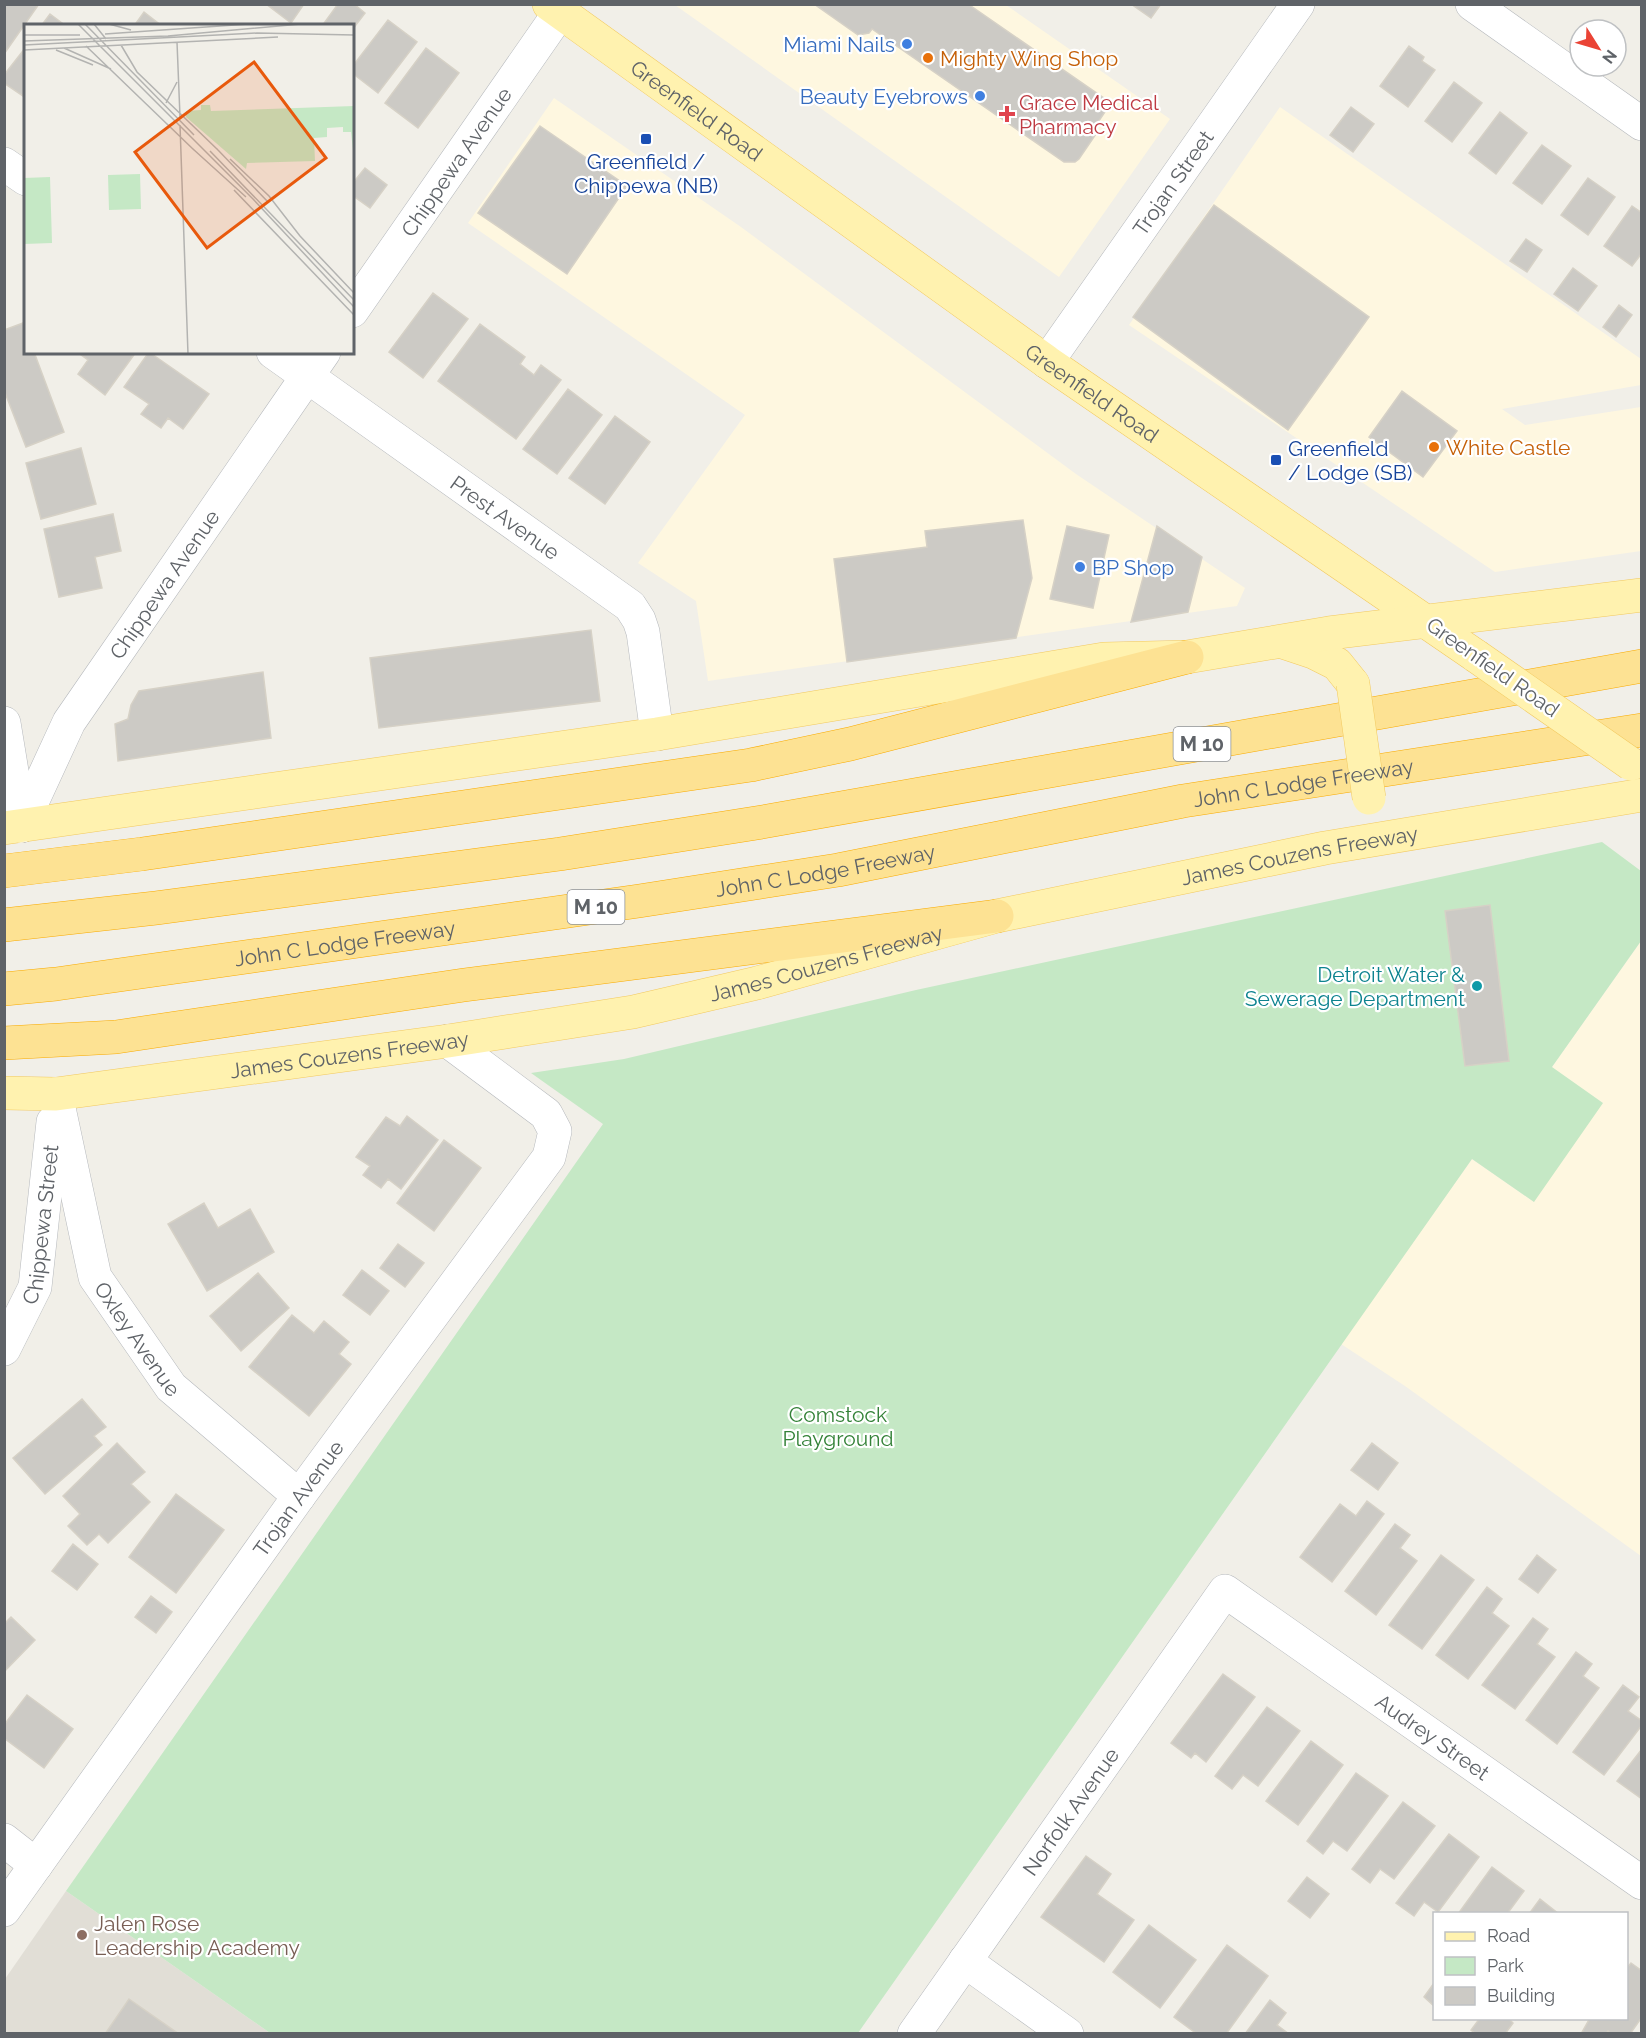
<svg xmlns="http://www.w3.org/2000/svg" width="1646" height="2038" viewBox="0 0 1646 2038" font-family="Raleway,sans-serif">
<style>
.commercial{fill:#fef7e0}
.education{fill:#e1ded6}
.green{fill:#c5e8c5}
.building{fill:#cccac5;stroke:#d6d1c6;stroke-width:1.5}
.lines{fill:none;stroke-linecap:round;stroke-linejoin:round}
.minor-casing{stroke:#b5b8bc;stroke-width:34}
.major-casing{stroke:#f2c960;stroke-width:34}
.highway-casing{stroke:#f9ab00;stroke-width:34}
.minor{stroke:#fff;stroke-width:33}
.major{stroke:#fff2af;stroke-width:33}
.highway{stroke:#fde293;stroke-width:33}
.major-bridge-casing{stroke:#f2c960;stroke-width:34;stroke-linecap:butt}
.major-bridge{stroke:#fff2af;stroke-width:33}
.shop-dot{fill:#3f7fe0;stroke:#fff;stroke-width:2}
.food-dot{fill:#e8710a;stroke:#fff;stroke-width:2}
.health-dot{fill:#e0444e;stroke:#fff;stroke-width:2}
.transit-dot{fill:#1a4fb4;stroke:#fff;stroke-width:2}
.culture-dot{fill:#0f9aa8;stroke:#fff;stroke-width:2}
.education-dot{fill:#8d6e63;stroke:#fff;stroke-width:2}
.labels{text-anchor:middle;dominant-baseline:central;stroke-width:4.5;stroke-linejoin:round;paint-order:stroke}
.shield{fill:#fff;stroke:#8f9295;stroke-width:1.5}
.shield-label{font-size:20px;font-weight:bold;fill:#5f6368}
.shop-label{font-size:21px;fill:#366cbe;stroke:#fff;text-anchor:end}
.food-label{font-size:21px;fill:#c56008;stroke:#fff;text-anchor:start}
.health-label{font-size:21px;fill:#be3a42;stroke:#fff;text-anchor:start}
.street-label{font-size:21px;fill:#5f6368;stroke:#fff}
.transit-label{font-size:21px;fill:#164399;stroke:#fff}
.culture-label{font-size:21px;fill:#0d838f;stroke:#fff;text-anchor:end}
.park-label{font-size:21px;fill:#348238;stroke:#fff}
.education-label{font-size:21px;fill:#785e54;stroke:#fff;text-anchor:start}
.inset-road{fill:none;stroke:#b3b3b1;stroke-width:1.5}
.view{fill:#e8590c;fill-opacity:0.15;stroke:#e8590c;stroke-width:3}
.inset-edge{fill:none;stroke:#5f6368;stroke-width:3}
</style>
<rect width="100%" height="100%" fill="#f1efe8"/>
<path class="commercial" d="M 675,5 L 1006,5 L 1170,119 L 1059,277 Z
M 554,98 L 741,227 L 1076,474 L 1245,588 L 1237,606 L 708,681 L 696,601 L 638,563 L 745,415 L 468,223 Z
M 1280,107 L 1641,359 L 1641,385 L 1502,409 L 1525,425 L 1641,407 L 1641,551 L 1495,572 L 1129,325 Z
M 1641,941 L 1641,1556 L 1405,1386 L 1341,1344 L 1472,1159 L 1534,1202 L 1552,1067 Z"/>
<path class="education" d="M 66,1891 L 270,2033 L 5,2034 L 5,1979 Z"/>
<path class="green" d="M 1602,842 L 1641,871 L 1641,941 L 1552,1067 L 1603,1103 L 1534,1202 L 1472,1159 L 858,2033 L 270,2033 L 66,1891 L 603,1124 L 531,1073 L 624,1059 L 916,990 Z"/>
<path class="building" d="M 4,4 L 39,4 L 4,54 Z
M 266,4 L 304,4 L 291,23 Z
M 338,4 L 354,4 L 365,13 L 352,30 L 352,26 L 322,26 Z
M 814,4 L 968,4 L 1111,103 L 1092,131 L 1096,134 L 1079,159 L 1075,162 L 1064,162 L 872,29 L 869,33 L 858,35 Z
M 1131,4 L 1161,4 L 1151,18 Z
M 144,12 L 162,26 L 134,26 Z
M 50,14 L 66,26 L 41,26 Z
M 388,20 L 417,42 L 378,93 L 352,73 L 352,67 Z
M 1409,46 L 1424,57 L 1422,61 L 1435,70 L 1408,107 L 1380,86 Z
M 26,47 L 26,98 L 4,83 L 4,75 Z
M 426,48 L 459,73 L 418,128 L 385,103 Z
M 1454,82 L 1482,103 L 1452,142 L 1425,121 Z
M 1351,107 L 1374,124 L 1353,152 L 1330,135 Z
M 1500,112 L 1527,133 L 1496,174 L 1469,153 Z
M 540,126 L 627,186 L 567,274 L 478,213 Z
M 1542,145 L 1571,166 L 1542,204 L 1513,183 Z
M 365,168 L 387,185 L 370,208 L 352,195 L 352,184 Z
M 1588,178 L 1615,197 L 1588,235 L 1561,215 Z
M 1214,205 L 1369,317 L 1288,430 L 1133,317 Z
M 1632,206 L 1642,213 L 1642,253 L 1632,266 L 1604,246 Z
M 1526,239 L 1542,250 L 1527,272 L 1510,261 Z
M 1573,268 L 1597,286 L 1578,311 L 1554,294 Z
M 433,293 L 468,319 L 423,378 L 389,352 Z
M 1619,305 L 1632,315 L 1616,337 L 1603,327 Z
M 23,323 L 26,330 L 26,352 L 34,352 L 64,432 L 26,447 L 4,390 L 4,330 Z
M 480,324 L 525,357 L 520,364 L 534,375 L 541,365 L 561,380 L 516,439 L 438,381 Z
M 77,352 L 136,352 L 105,395 L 78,374 L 88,360 Z
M 149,352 L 209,394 L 183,429 L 168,418 L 161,428 L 141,414 L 149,404 L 124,387 Z
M 568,389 L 602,415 L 557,474 L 523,449 Z
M 1402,391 L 1457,431 L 1423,477 L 1369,437 Z
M 615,416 L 650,442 L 605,504 L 569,478 Z
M 81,448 L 96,504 L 41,519 L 26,463 Z
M 113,514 L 121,551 L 95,557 L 102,588 L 59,597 L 44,529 Z
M 1023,520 L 1032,578 L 1016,638 L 847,662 L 834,559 L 927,547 L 925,531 Z
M 1067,526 L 1109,535 L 1093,608 L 1050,599 Z
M 1157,526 L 1202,557 L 1188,612 L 1131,622 Z
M 591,630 L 600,701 L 379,728 L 370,658 Z
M 263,672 L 271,738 L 118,761 L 115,724 L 128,719 L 131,705 L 139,691 Z
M 1490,905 L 1509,1061 L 1465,1066 L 1445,911 Z
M 407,1116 L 438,1140 L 401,1189 L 388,1179 L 381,1188 L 363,1175 L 370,1166 L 356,1157 L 386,1117 L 400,1126 Z
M 444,1140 L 481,1168 L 434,1231 L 397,1203 Z
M 204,1203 L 218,1228 L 250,1209 L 274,1252 L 207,1291 L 168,1224 Z
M 398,1244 L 424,1263 L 405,1287 L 380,1268 Z
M 362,1270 L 389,1291 L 370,1315 L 343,1295 Z
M 258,1273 L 289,1308 L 241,1351 L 210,1316 Z
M 292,1315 L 314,1333 L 324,1321 L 349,1342 L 339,1354 L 351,1364 L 309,1416 L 249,1367 Z
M 82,1399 L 106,1427 L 94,1436 L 102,1445 L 45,1494 L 13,1458 Z
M 117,1443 L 145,1472 L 131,1484 L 150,1502 L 108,1543 L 99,1534 L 87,1545 L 68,1526 L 80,1514 L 63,1496 Z
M 1372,1443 L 1398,1463 L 1378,1490 L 1351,1470 Z
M 176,1494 L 224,1530 L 176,1593 L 129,1557 Z
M 1367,1501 L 1384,1514 L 1332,1582 L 1300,1557 L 1340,1504 L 1356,1516 Z
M 1395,1524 L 1410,1535 L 1400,1548 L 1417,1561 L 1376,1615 L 1345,1591 Z
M 73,1544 L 98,1564 L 77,1590 L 52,1571 Z
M 1441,1555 L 1474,1580 L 1422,1649 L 1389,1625 Z
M 1537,1555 L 1556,1570 L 1538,1593 L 1519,1579 Z
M 1487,1587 L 1502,1599 L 1492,1613 L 1509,1626 L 1468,1679 L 1436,1655 Z
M 151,1596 L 172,1612 L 156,1633 L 135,1617 Z
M 11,1617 L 35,1640 L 4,1672 L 4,1624 Z
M 1533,1618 L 1548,1629 L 1537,1644 L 1555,1657 L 1515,1709 L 1482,1685 Z
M 1576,1652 L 1592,1664 L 1583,1676 L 1599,1688 L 1557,1744 L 1526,1720 Z
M 1223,1674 L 1255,1697 L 1206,1762 L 1195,1753 L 1191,1758 L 1171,1743 Z
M 1623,1685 L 1639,1697 L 1628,1711 L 1642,1721 L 1642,1725 L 1604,1775 L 1573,1752 Z
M 27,1695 L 73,1729 L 44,1768 L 4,1738 L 4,1725 Z
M 1267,1707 L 1300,1731 L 1258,1786 L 1243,1775 L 1232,1789 L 1215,1776 Z
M 1311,1741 L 1343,1765 L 1298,1825 L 1266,1801 Z
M 1642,1749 L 1642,1799 L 1617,1781 Z
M 1356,1773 L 1388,1796 L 1347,1851 L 1333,1841 L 1323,1854 L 1307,1841 Z
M 1403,1802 L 1435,1826 L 1394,1879 L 1380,1869 L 1370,1883 L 1352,1869 Z
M 1449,1834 L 1479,1857 L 1438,1912 L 1424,1902 L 1414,1916 L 1396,1903 Z
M 1086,1856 L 1111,1874 L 1097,1894 L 1134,1920 L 1104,1962 L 1041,1917 Z
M 1492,1867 L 1524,1891 L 1507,1914 L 1458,1914 Z
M 1307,1877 L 1329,1894 L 1310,1918 L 1288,1901 Z
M 1540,1899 L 1559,1914 L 1529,1914 Z
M 1149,1925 L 1196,1960 L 1160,2008 L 1113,1972 Z
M 1227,1945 L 1268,1976 L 1226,2034 L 1197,2034 L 1174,2017 Z
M 1631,1963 L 1642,1971 L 1642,2017 L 1630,2034 L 1611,2034 L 1608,2031 L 1606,2034 L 1581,2034 L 1590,2018 L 1626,2018 L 1626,1969 Z
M 1434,1983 L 1434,2006 L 1424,1997 Z
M 129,1999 L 179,2034 L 105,2034 Z
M 1270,2000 L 1286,2013 L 1277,2025 L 1289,2034 L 1245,2034 Z
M 1480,2018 L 1508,2018 L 1513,2023 L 1505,2034 L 1476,2034 L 1471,2030 Z"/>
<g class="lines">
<defs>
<g id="minor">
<path d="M 1472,4 L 1642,124"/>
<path d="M 4,164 L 26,179"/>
<path id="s1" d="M 352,311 L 560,12"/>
<path id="s2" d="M 273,352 L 630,606 L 639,620 L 643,632 L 657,734"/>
<path id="s3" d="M 1047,362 L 1298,4"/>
<path d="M 4,723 L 21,826"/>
<path id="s4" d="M 21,826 L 69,722 L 324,352"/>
<path id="s5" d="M 56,1094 L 95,1277 L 171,1387 L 299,1496"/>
<path id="s6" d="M 4,1349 L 35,1287 L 53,1122"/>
<path d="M 4,1840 L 36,1865"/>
<path id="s7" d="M 4,1910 L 299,1496 L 549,1157 L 555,1131 L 546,1114 L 448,1041"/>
<path d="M 965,1961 L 1067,2034"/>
<path id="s8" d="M 914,2034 L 1225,1591 L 1642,1883"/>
</g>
<g id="major">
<path id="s9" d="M 549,4 L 1047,362 L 1476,656"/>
<path d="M 1283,642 L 1313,652 L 1337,664 L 1353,684"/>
<path d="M 4,828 L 657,734 L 1104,659 L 1187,657 L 1329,633 L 1642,595"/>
<path id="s10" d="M 4,1093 L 56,1094 L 448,1041 L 633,1012 L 757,983 L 997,916 L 1325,848 L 1642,795"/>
</g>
<g id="highway">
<path d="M 4,871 L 142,854 L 751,765 L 850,744 L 1187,657"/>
<path d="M 4,925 L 156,908 L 560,854 L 762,822 L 1642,666"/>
<path id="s11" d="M 4,989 L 56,984 L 639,901 L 838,870 L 1183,801 L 1642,730"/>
<path d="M 4,1043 L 116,1037 L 464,985 L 997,916"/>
</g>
</defs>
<use href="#minor" class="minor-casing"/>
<use href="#major" class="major-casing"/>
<use href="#highway" class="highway-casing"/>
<use href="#minor" class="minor"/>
<use href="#major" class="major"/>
<use href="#highway" class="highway"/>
<defs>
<path id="major-bridge" d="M 1476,656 L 1631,764
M 1353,684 L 1369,798"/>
</defs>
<use href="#major-bridge" class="major-bridge-casing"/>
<use href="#major-bridge" class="major-bridge"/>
</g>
<g class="shop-dot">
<circle cx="907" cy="44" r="6"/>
<circle cx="980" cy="96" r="6"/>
<circle cx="1080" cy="567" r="6"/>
</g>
<g class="food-dot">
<circle cx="928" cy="58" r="6"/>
<circle cx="1434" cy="447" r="6"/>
</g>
<path class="health-dot" d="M1004 105h6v6h6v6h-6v6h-6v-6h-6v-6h6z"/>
<g class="transit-dot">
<rect x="640" y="133" width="12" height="12" rx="3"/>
<rect x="1270" y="454" width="12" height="12" rx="3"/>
</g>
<circle class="culture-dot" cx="1477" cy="986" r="6"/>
<circle class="education-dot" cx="82" cy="1935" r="6"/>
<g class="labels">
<g class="shield">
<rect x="1173.5" y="727" width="57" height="34" rx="4.5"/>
<rect x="567.5" y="890" width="57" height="34" rx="4.5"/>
</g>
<g class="shield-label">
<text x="1202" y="744">M 10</text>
<text x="596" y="907">M 10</text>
</g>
<g class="shop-label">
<text x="895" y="44">Miami Nails</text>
<text x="968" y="96">Beauty Eyebrows</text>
<text x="1092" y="567" text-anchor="start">BP Shop</text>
</g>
<g class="food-label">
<text x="940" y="58">Mighty Wing Shop</text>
<text x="1446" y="447">White Castle</text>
</g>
<g class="health-label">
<text x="1019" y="102">Grace Medical<tspan x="1019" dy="24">Pharmacy</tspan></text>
</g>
<g class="street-label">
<text stroke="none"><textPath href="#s9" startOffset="182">Greenfield Road</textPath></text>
<text stroke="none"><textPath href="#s1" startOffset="182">Chippewa Avenue</textPath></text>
<text stroke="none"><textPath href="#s3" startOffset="219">Trojan Street</textPath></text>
<text stroke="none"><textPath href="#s9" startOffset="668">Greenfield Road</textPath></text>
<text stroke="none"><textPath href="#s2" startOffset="285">Prest Avenue</textPath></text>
<text stroke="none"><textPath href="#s4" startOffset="282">Chippewa Avenue</textPath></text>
<text transform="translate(1493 667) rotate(35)">Greenfield Road</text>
<text stroke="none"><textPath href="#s11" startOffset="1316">John C Lodge Freeway</textPath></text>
<text stroke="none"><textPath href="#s10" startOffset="1320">James Couzens Freeway</textPath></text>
<text stroke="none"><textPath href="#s11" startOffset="830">John C Lodge Freeway</textPath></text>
<text stroke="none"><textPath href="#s11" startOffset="344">John C Lodge Freeway</textPath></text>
<text stroke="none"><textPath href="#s10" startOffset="834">James Couzens Freeway</textPath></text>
<text stroke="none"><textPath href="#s10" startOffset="348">James Couzens Freeway</textPath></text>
<text stroke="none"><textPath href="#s6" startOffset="132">Chippewa Street</textPath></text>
<text stroke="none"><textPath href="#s5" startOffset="262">Oxley Avenue</textPath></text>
<text stroke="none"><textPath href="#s7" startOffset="506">Trojan Avenue</textPath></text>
<text stroke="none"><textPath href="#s8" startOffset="795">Audrey Street</textPath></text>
<text stroke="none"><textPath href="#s8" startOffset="272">Norfolk Avenue</textPath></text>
</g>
<g class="transit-label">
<text x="646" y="161">Greenfield /<tspan x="646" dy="24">Chippewa (NB)</tspan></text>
<text x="1288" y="448" text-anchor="start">Greenfield<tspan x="1288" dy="24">/ Lodge (SB)</tspan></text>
</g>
<g class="culture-label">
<text x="1465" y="974">Detroit Water &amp;<tspan x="1465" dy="24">Sewerage Department</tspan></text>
</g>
<g class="park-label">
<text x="838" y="1414">Comstock<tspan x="838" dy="24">Playground</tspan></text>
</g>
<g class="education-label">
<text x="94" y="1923">Jalen Rose<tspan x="94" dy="24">Leadership Academy</tspan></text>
</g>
</g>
<g transform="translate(24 24)">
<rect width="330" height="330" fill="#f1efe8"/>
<path d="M 177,81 L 186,81 L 187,87 L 330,82 L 330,135 L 327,108 L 319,108 L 319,103 L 303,104 L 303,113 L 290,114 L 291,137 L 223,139 L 222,145 L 162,93 L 162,87 L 177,86 ZM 116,150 L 117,185 L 85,186 L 84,151 ZM 26,153 L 28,219 L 0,220 L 0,154 Z" fill="#c5e8c5"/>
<path class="inset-road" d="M 54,0 L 229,175 L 330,283M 61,0 L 170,111M 70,0 L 82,15M 85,0 L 107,6M 81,10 L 225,0M 0,11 L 56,11M 0,17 L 144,12 L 277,0M 153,18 L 156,93M 0,21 L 233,9 L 330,11M 97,21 L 113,48 L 194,126M 62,22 L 170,126M 40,24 L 87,45M 0,26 L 254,13M 32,26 L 69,41M 142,79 L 153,58M 156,101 L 164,330M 169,125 L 222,173M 193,125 L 244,178M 186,127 L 330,276M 206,135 L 245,172 L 276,212 L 330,269M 210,166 L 330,291"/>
<path class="view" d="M 230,38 L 302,134 L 183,224 L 111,128 Z"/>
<rect width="330" height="330" class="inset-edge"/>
</g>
<rect width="1646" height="2038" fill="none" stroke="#5f6368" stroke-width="12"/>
<rect x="1433" y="1912" width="195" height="108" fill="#ffffff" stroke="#bfc1c3" stroke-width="1.5"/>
<rect x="1445" y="1932" width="30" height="9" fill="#fff2af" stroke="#bfc1c3" stroke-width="1.5"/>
<text x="1487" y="1942" font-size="18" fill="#5f6368">Road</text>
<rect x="1445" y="1957" width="30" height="18" fill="#c5e8c5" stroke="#bfc1c3" stroke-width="1.5"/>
<text x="1487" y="1972" font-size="18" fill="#5f6368">Park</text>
<rect x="1445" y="1987" width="30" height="18" fill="#cccac5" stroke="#bfc1c3" stroke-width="1.5"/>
<text x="1487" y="2002" font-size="18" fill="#5f6368">Building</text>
<g transform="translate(1598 48) rotate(127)"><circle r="28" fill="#ffffff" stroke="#bfc1c3" stroke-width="1.5"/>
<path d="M0-4.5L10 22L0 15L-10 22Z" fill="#ea4335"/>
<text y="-9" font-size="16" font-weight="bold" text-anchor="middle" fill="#5f6368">N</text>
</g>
</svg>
